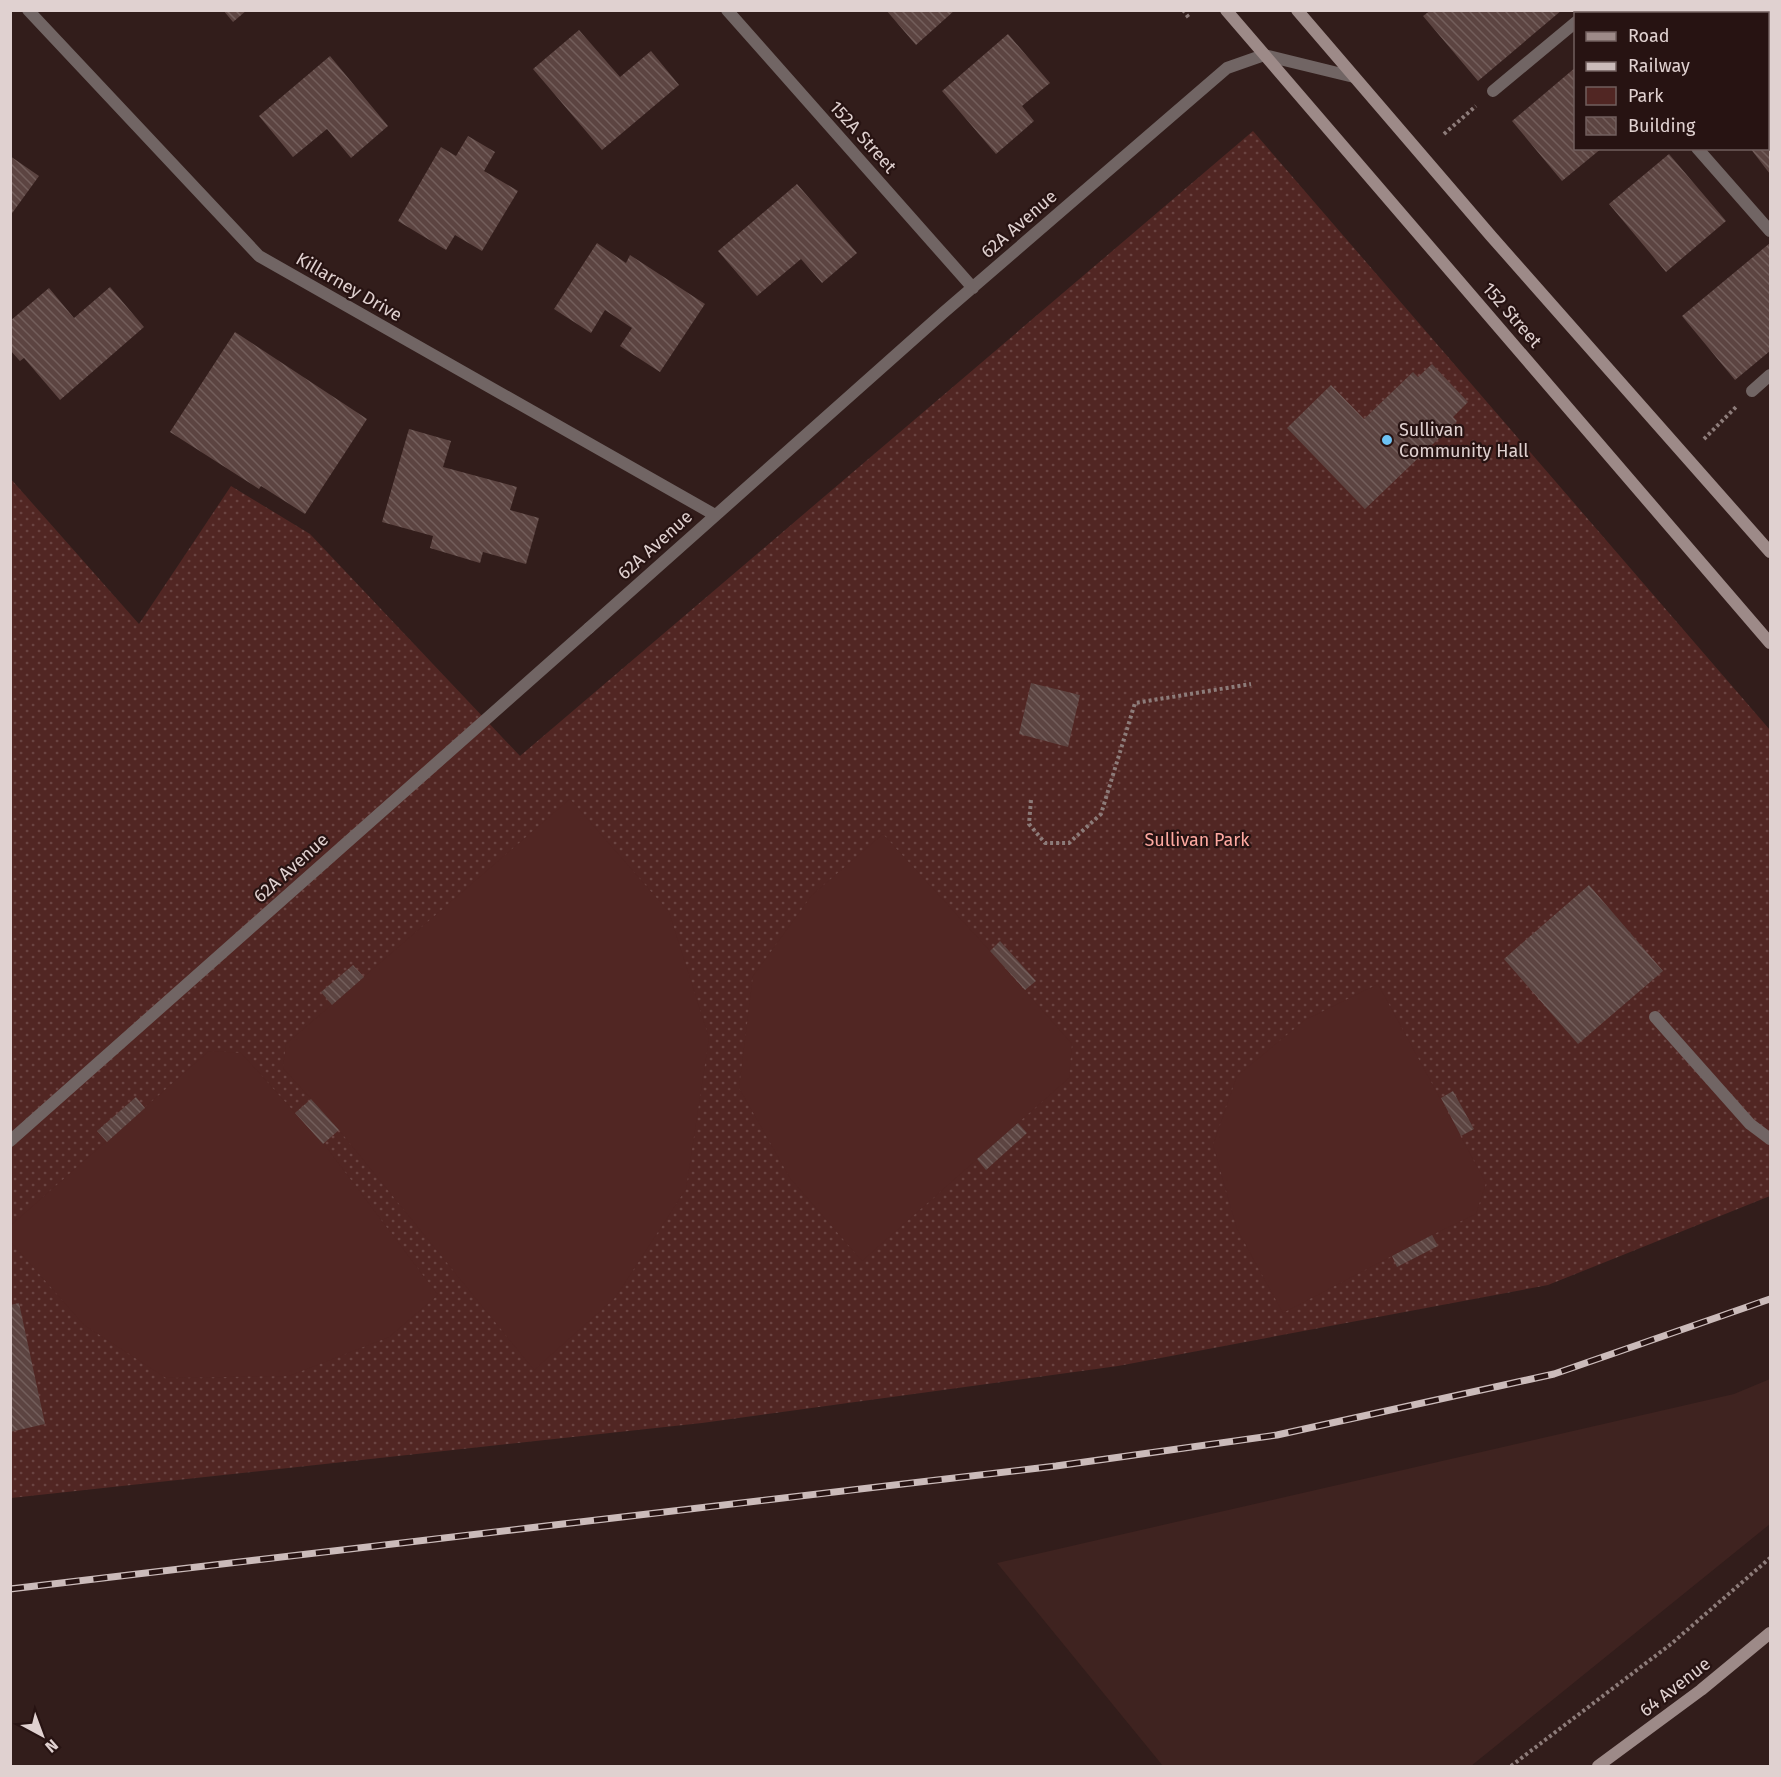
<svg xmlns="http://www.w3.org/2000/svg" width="1781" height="1777" viewBox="0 0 1781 1777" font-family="'Fira Sans',sans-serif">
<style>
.built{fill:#3f2320}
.green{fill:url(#green-dots)}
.pitch{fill:#512623}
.building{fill:url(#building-back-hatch)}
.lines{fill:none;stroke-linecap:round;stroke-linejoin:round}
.path{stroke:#8d7c7a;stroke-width:4;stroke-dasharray:3 3;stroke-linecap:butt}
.service{stroke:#716564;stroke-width:12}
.minor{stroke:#716564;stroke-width:12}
.secondary{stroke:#9d8a88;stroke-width:12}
.rail-casing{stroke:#cbbbba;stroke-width:7}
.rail{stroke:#271312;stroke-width:4.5;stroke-dasharray:14;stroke-linecap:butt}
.poi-dot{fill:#6dc2f3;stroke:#271312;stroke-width:2}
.labels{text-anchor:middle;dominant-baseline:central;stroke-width:4.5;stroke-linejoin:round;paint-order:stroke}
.street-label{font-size:18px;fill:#e0d1d0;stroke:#271312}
.poi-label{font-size:18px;fill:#e0d1d0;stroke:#271312;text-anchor:start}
.park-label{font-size:18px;fill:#fea9a1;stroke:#271312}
</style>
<defs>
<pattern id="green-dots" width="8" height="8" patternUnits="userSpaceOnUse" patternTransform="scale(1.5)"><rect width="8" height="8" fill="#512623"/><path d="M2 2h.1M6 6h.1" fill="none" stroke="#6a4442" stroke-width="1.8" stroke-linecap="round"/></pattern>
<pattern id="building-back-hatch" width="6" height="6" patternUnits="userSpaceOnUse" patternTransform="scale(1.5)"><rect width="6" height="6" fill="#5c4441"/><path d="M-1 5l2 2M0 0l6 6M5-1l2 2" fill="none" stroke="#735e5b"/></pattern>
</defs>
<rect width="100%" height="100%" fill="#321d1b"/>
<path class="built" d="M 1770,1379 L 1770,1524 L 1471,1766 L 1163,1766 L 997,1563 L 1734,1394 Z"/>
<path class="green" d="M 1253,131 L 1770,730 L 1770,1196 L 1548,1285 L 1118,1366 L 702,1423 L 11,1498 L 10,478 L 139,624 L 231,486 L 310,534 L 520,756 Z"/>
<path class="pitch" d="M 570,799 L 669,912 L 709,1038 L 686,1189 L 615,1298 L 534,1370 L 339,1130 L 283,1068 L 286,1044 Z
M 883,834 L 990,951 L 1072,1044 L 1069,1078 L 862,1261 L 790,1178 L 739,1088 L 753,976 L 812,895 Z
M 1378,984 L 1486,1183 L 1476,1214 L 1432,1235 L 1283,1313 L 1237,1229 L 1213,1145 L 1237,1076 L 1305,1020 Z
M 209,1051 L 241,1053 L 327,1148 L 438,1295 L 389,1337 L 289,1376 L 166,1378 L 84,1325 L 11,1242 L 10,1226 Z"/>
<path class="building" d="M 223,10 L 247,10 L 233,22 Z
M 886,10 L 955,10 L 916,45 Z
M 1431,10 L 1562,10 L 1478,81 L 1423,16 Z
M 1660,10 L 1738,10 L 1741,14 L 1657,14 Z
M 579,30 L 620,77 L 651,51 L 679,85 L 602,150 L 533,69 Z
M 1008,34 L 1050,83 L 1022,106 L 1034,121 L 996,154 L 942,91 Z
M 1768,45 L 1770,48 L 1770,98 L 1768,101 Z
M 330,56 L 388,126 L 351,158 L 327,129 L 293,157 L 259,116 Z
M 1576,67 L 1576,148 L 1602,148 L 1562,181 L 1512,121 Z
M 1770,114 L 1770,174 L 1750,148 L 1768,148 L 1768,117 Z
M 468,136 L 495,152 L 484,171 L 518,191 L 482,251 L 455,235 L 446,250 L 398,221 L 441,147 L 456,156 Z
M 1669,154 L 1726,221 L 1666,272 L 1609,204 Z
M 10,156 L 39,176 L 10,216 Z
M 797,184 L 857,253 L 822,283 L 801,259 L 757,296 L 718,251 Z
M 597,243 L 626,263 L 630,255 L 705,304 L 660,372 L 620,346 L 632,328 L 605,310 L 591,333 L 554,309 Z
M 1770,243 L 1770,351 L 1735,380 L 1682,316 Z
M 110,287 L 144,327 L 60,400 L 24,358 L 20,361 L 10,350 L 10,321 L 49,288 L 74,318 Z
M 235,332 L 367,419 L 305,514 L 261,486 L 259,489 L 170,432 Z
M 1432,364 L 1468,402 L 1453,417 L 1457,421 L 1365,509 L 1287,428 L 1331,385 L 1364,419 L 1413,372 L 1418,377 Z
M 409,429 L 451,441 L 443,467 L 517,487 L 510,510 L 539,518 L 526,564 L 483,552 L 480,563 L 430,548 L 433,536 L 382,522 Z
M 1031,683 L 1080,695 L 1068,747 L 1019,734 Z
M 1589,885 L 1663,971 L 1578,1044 L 1504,959 Z
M 1000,941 L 1036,981 L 1025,990 L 990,951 Z
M 353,965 L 364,977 L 332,1005 L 321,992 Z
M 1453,1091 L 1474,1129 L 1461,1136 L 1441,1098 Z
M 136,1097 L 145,1108 L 107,1142 L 97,1131 Z
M 311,1099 L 339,1130 L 323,1144 L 295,1113 Z
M 1018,1123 L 1027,1133 L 986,1170 L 977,1159 Z
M 1432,1235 L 1438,1246 L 1397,1267 L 1392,1256 Z
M 19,1303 L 45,1424 L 10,1432 L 10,1305 Z"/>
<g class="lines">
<path class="path" d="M 1183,10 L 1189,18
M 1444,134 L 1476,106
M 1704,439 L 1736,407
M 1031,800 L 1029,824 L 1045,843 L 1069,843 L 1101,814 L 1135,703 L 1251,684
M 1511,1766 L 1671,1644 L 1770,1558"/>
<path class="service" d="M 1586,14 L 1589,10
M 1493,91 L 1576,22
M 1697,148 L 1770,231
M 1752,391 L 1770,375
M 1655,1017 L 1750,1124 L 1770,1139
M 10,1141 L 589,628"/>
<path class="minor" d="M 28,10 L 259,256 L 715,515
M 727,10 L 973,288
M 589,628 L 943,313 L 1227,68 L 1264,55 L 1354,77"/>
<path class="secondary" d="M 1226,10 L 1770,643
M 1297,10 L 1491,236 L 1770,552
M 1598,1766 L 1701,1690 L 1770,1633"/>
<defs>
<path id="rail" d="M 10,1589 L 1056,1466 L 1277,1435 L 1554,1374 L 1770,1299"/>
</defs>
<use href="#rail" class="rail-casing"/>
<use href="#rail" class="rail"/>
</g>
<circle class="poi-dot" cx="1387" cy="440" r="6"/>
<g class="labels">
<g class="street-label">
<text transform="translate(863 137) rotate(48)">152A Street</text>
<text transform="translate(1019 224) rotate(-41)">62A Avenue</text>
<text transform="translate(349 287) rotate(30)">Killarney Drive</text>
<text transform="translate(1512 315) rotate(49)">152 Street</text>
<text transform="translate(655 545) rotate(-42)">62A Avenue</text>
<text transform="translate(291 868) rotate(-42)">62A Avenue</text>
<text transform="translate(1675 1687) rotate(-38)">64 Avenue</text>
</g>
<g class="poi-label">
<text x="1399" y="430">Sullivan<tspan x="1399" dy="21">Community Hall</tspan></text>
</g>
<g class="park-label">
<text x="1197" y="840">Sullivan Park</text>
</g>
</g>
<rect width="1781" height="1777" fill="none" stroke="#e0d1d0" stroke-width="24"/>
<rect x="1574" y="12" width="195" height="138" fill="#271312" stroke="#715f5e" stroke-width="1.5"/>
<rect x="1586" y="32" width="30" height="9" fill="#9d8a88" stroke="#715f5e" stroke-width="1.5"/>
<text x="1628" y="42" font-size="18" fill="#e0d1d0">Road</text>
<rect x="1586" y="62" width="30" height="9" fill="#cbbbba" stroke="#715f5e" stroke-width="1.5"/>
<text x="1628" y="72" font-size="18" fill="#e0d1d0">Railway</text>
<rect x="1586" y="87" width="30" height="18" fill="#512623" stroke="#715f5e" stroke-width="1.5"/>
<text x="1628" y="102" font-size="18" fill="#e0d1d0">Park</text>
<rect x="1586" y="117" width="30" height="18" fill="url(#building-back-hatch)" stroke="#715f5e" stroke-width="1.5"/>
<text x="1628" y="132" font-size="18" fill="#e0d1d0">Building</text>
<g transform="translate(42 1735) rotate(139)" stroke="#271312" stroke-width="4.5" paint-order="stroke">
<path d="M0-4.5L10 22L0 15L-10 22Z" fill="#e0d1d0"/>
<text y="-9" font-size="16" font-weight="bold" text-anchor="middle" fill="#e0d1d0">N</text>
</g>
</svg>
